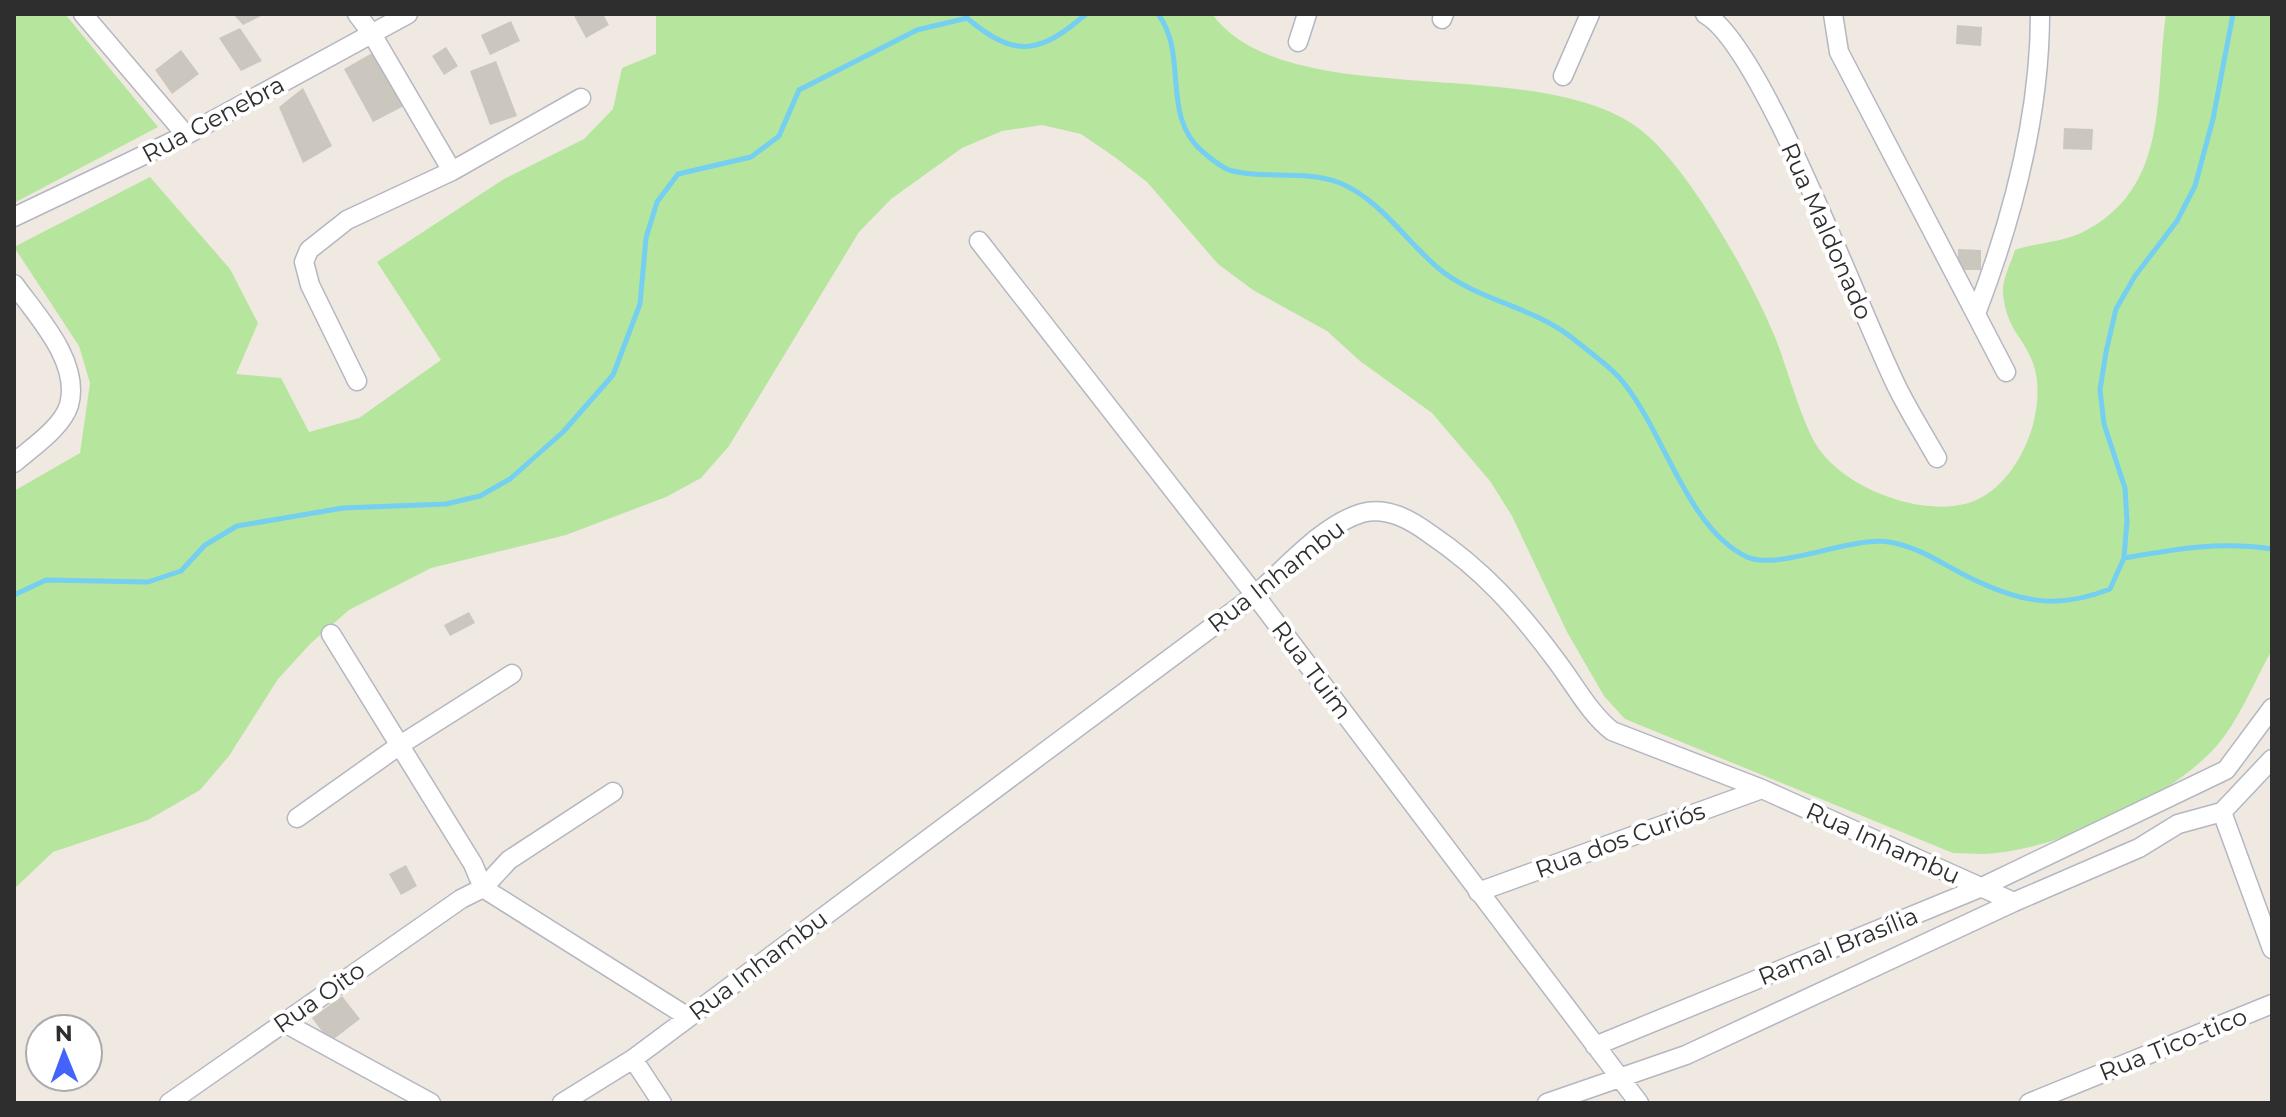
<svg xmlns="http://www.w3.org/2000/svg" width="2286" height="1117" viewBox="0 0 2286 1117" font-family="Montserrat,sans-serif">
<style>
.green{fill:#b6e59e}
.lines{fill:none;stroke-linecap:round;stroke-linejoin:round}
.stream{stroke:#75cff0;stroke-width:5}
.building{fill:#cbc7bf}
.minor-casing{stroke:#b4b7c1;stroke-width:21}
.minor{stroke:#fff;stroke-width:18}
.labels{text-anchor:middle;dominant-baseline:central;stroke-width:8;stroke-linejoin:round;paint-order:stroke}
.street-label{font-size:24px;fill:#2e2e2e;stroke:#fff}
</style>
<rect width="100%" height="100%" fill="#efe9e1"/>
<path class="green" d="M 14,14 L 65,14 L 158,127 L 14,203 Z
M 656,14 L 1212,14 C 1290,119 1550,47 1648,136 C 1694,177 1754,284 1777,342 C 1788,371 1803,426 1819,449 C 1847,489 1921,517 1969,503 C 2018,488 2050,410 2033,363 C 2023,336 2006,329 2003,293 C 2002,280 2011,263 2015,250 C 2035,243 2062,242 2081,233 C 2171,189 2154,96 2166,14 L 2272,14 L 2272,650 C 2253,683 2239,722 2213,750 C 2164,801 2066,845 1996,853 C 1982,855 1967,853 1953,853 L 1625,719 L 1604,696 L 1567,632 L 1512,516 L 1490,481 L 1432,413 L 1360,361 L 1327,331 L 1253,290 L 1218,264 L 1147,182 L 1116,158 L 1081,134 L 1042,125 L 1002,131 L 962,148 L 891,199 L 859,232 L 729,446 L 701,478 L 666,497 L 566,535 L 431,568 L 349,610 L 311,643 L 278,679 L 229,756 L 200,790 L 148,820 L 53,852 L 14,889 L 14,491 L 80,453 L 90,383 L 79,346 L 14,247 L 150,177 L 230,269 L 258,323 L 236,374 L 281,378 L 309,432 L 359,418 L 441,360 L 377,262 L 504,179 L 584,139 L 613,109 L 622,68 L 656,54 Z"/>
<g class="lines">
<path class="stream" d="M 1158,14 C 1189,55 1160,116 1203,152 C 1210,158 1221,167 1229,170 C 1263,180 1303,169 1340,183 C 1382,200 1409,246 1443,272 C 1482,301 1532,307 1571,337 C 1588,351 1613,368 1626,386 C 1665,436 1689,530 1747,557 C 1779,571 1850,536 1889,542 C 1924,548 1947,568 1979,582 C 2026,604 2062,608 2110,589 L 2124,558 L 2127,521 L 2125,488 L 2104,424 L 2100,390 L 2106,352 L 2116,309 L 2135,276 L 2177,221 L 2195,186 L 2213,119 L 2233,14
M 2124,558 C 2176,549 2219,541 2272,549
M 14,595 L 46,580 L 148,582 L 181,571 L 205,545 L 237,526 L 343,508 L 446,504 L 480,496 L 510,479 L 563,432 L 613,375 L 640,304 L 646,238 L 657,202 L 678,174 L 751,157 L 779,136 L 799,90 L 917,30 L 967,18 C 1015,59 1040,54 1086,14"/>
</g>
<path class="building" d="M 233,14 L 265,14 L 243,25 Z
M 573,14 L 603,14 L 609,25 L 586,38 Z
M 511,21 L 520,41 L 490,55 L 481,35 Z
M 1957,25 L 1982,27 L 1981,46 L 1956,44 Z
M 240,28 L 262,61 L 241,71 L 219,38 Z
M 446,47 L 458,66 L 444,75 L 432,56 Z
M 181,50 L 199,74 L 172,94 L 155,70 Z
M 374,52 L 404,106 L 373,122 L 344,69 Z
M 496,61 L 517,116 L 490,125 L 470,71 Z
M 303,88 L 332,146 L 303,163 L 279,107 Z
M 2064,128 L 2093,129 L 2092,150 L 2063,149 Z
M 1958,249 L 1981,250 L 1981,270 L 1958,270 Z
M 469,612 L 475,623 L 450,636 L 444,625 Z
M 406,865 L 417,886 L 401,895 L 389,874 Z
M 342,996 L 360,1019 L 330,1042 L 312,1018 Z"/>
<g class="lines">
<defs>
<path id="minor" d="M 83,14 L 186,135
M 357,14 L 372,34 L 452,171
M 1705,14 C 1763,46 1861,316 1898,389 C 1910,413 1924,435 1937,458
M 1833,14 L 1839,52 L 2006,372
M 1442,19 L 1444,14
M 1298,42 L 1307,14
M 1563,76 L 1590,14
M 14,217 L 186,135 L 408,14
M 979,241 L 1255,595 L 1639,1103
M 14,284 C 37,316 81,362 69,405 C 62,428 31,448 14,463
M 1977,311 C 2013,217 2040,116 2040,14
M 357,381 L 310,285 L 304,262 L 309,250 L 347,220 L 452,171 L 581,98
M 331,634 L 473,864 L 483,888 L 509,860 L 613,792
M 2222,812 L 2272,949
M 297,818 L 400,745 L 512,674
M 1478,892 L 1762,789
M 283,1022 L 431,1103
M 1595,1046 L 1982,887 L 2226,770 L 2272,708
M 633,1059 L 662,1103
M 169,1103 L 461,899 L 483,888 L 688,1017
M 562,1103 L 633,1059 L 1255,595 C 1286,568 1322,525 1362,513 C 1387,506 1411,520 1430,534 C 1482,569 1518,609 1555,659 C 1573,682 1589,713 1612,731 L 1762,789 L 2014,902
M 1547,1103 L 1686,1055 L 2014,902 L 2139,848 L 2178,824 L 2222,812 L 2272,759
M 2029,1103 L 2272,1004"/>
</defs>
<use href="#minor" class="minor-casing"/>
<use href="#minor" class="minor"/>
</g>
<g class="labels">
<g class="street-label">
<text transform="translate(213 119) rotate(-28)">Rua Genebra</text>
<text transform="translate(1827 231) rotate(66)">Rua Maldonado</text>
<text transform="translate(1276 576) rotate(-38)">Rua Inhambu</text>
<text transform="translate(1312 670) rotate(53)">Rua Tuim</text>
<text transform="translate(1620 840) rotate(-20)">Rua dos Curiós</text>
<text transform="translate(1883 843) rotate(24)">Rua Inhambu</text>
<text transform="translate(1838 946) rotate(-22)">Ramal Brasília</text>
<text transform="translate(758 965) rotate(-37)">Rua Inhambu</text>
<text transform="translate(319 997) rotate(-35)">Rua Oito</text>
<text transform="translate(2173 1044) rotate(-22)">Rua Tico-tico</text>
</g>
</g>
<rect width="2286" height="1117" fill="none" stroke="#2e2e2e" stroke-width="32"/>
<g transform="translate(64 1053) rotate(359)"><circle r="38" fill="#ffffff" stroke="#ababab" stroke-width="2"/>
<path d="M0-6L14 30L0 20L-14 30Z" fill="#4264fb"/>
<text y="-12" font-size="22" font-weight="bold" text-anchor="middle" fill="#2e2e2e">N</text>
</g>
</svg>
